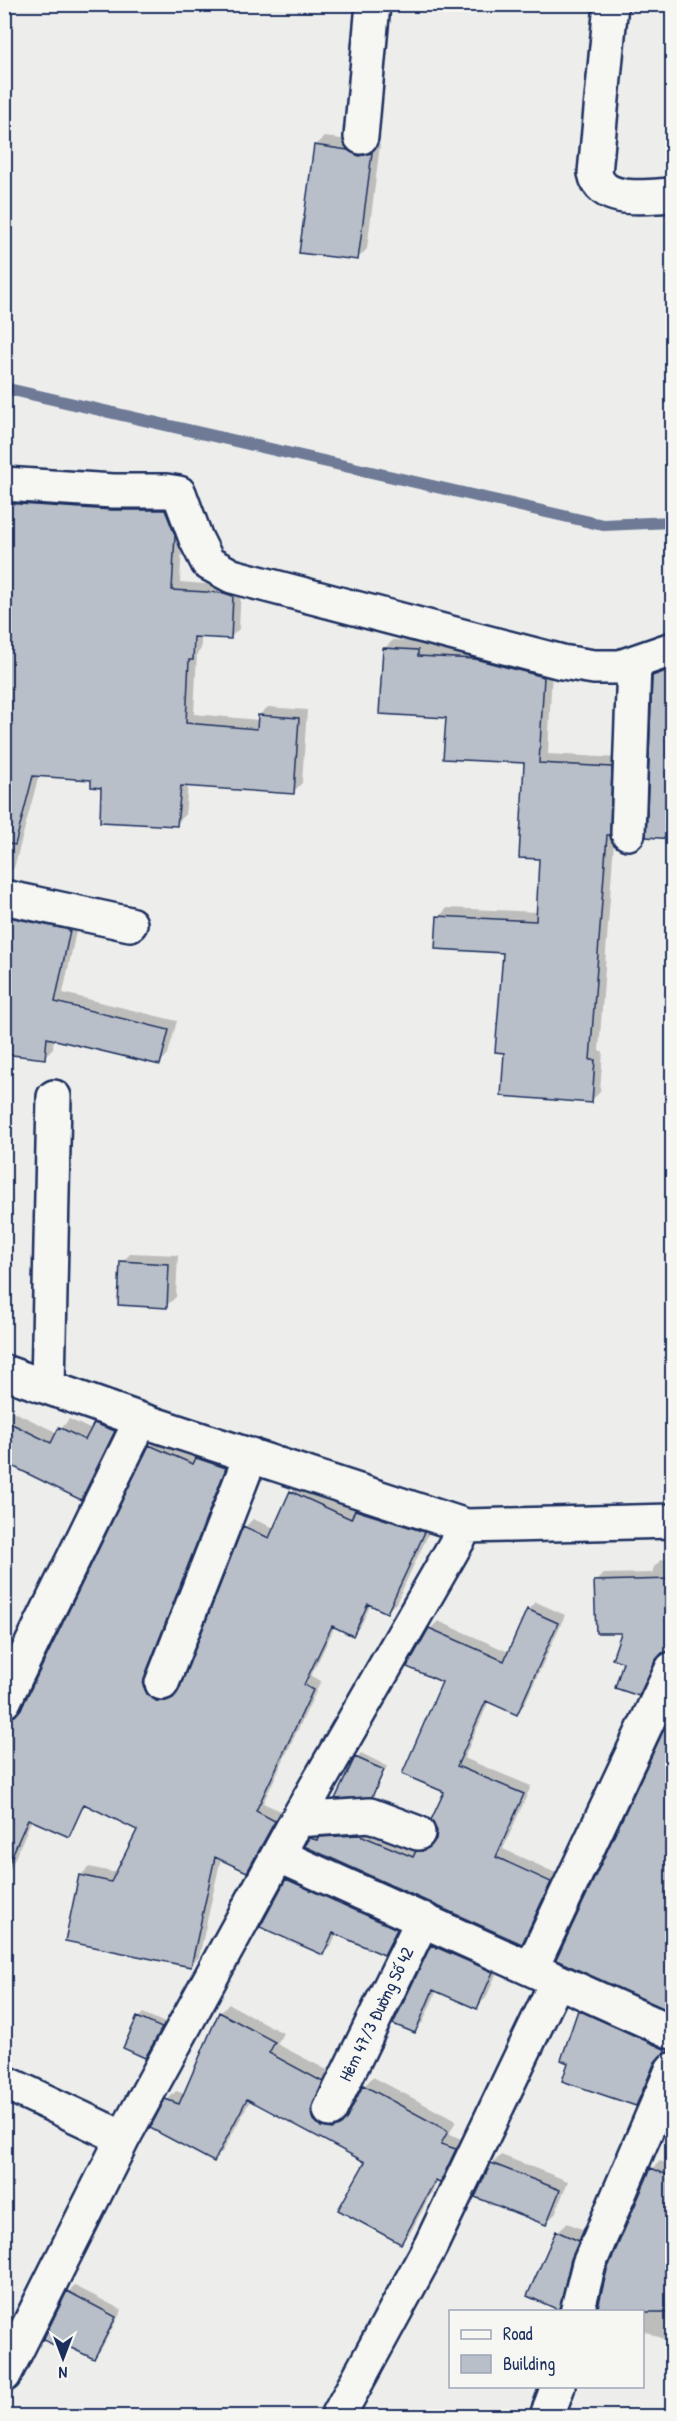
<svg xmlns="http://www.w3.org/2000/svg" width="677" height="2421" viewBox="0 0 677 2421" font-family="'Patrick Hand',sans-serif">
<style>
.shadow{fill:#0003}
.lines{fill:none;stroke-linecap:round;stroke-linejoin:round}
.stream{stroke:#6e7a96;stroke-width:12}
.building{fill:#b9bfc8;stroke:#1b2f5e;stroke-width:1.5}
.street-casing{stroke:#1b2f5e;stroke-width:38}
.street{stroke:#f6f6f2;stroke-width:33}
.labels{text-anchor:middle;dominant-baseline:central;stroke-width:4.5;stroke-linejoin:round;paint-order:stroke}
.street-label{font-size:18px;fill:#1b2f5e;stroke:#f6f6f2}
</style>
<rect width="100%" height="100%" fill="#edeeec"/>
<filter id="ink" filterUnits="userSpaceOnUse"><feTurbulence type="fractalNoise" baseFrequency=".0167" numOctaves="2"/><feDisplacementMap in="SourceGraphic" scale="12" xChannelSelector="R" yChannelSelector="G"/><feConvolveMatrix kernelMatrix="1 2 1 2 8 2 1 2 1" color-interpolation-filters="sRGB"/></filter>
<g filter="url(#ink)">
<path class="shadow" d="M 324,137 L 358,141 L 369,147 L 380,145 L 367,249 L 357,259 L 315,146 Z
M 4,492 L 174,502 L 183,526 L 180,582 L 241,587 L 239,629 L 231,637 L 201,636 L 201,649 L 197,654 L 194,714 L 259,720 L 259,715 L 268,707 L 307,710 L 302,783 L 293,792 L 188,785 L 185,815 L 176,824 L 102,786 L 93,778 L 39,775 L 14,868 L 4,877 Z
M 393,640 L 427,642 L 426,647 L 484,650 L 552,668 L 548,754 L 620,758 L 599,1051 L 603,1051 L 600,1092 L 591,1101 L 506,1052 L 505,952 L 439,917 L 447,908 L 538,912 L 540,857 L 525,762 L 447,716 L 384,649 Z
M 662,687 L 672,688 L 672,837 L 647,836 Z
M 4,905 L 78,922 L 63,993 L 177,1021 L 168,1054 L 160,1063 L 54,1038 L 53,1048 L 44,1057 L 4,1053 Z
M 131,1253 L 178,1255 L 176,1297 L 166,1306 L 122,1262 Z
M 4,1407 L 58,1433 L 69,1419 L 92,1430 L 104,1415 L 123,1421 L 90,1489 L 81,1498 L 7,1462 L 4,1467 Z
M 159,1438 L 233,1459 L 165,1692 L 175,1693 L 181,1691 L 245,1527 L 253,1519 L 274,1528 L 292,1492 L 300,1484 L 357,1510 L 365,1502 L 433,1524 L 396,1603 L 387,1611 L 371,1604 L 361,1625 L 353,1634 L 335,1626 L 311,1676 L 321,1681 L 263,1803 L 283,1812 L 255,1862 L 247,1870 L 221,1858 L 199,1957 L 190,1966 L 80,1876 L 89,1867 L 117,1873 L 139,1829 L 111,1736 L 32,1819 L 4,1883 L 4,1730 L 9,1720 L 23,1709 L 151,1446 Z
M 662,1559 L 672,1562 L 672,1649 L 662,1652 L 646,1686 L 638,1694 L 625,1661 L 623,1631 L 596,1582 L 604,1574 L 652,1573 L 654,1567 Z
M 536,1602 L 565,1615 L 524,1705 L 517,1713 L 489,1701 L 464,1758 L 531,1786 L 503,1849 L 558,1874 L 529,1935 L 522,1943 L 310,1839 L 318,1831 L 368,1827 L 420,1849 L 425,1844 L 436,1842 L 446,1791 L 444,1681 L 430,1629 L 438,1621 L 509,1652 L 528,1610 Z
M 672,1715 L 672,2010 L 558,1959 Z
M 361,1753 L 387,1766 L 376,1790 L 372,1795 L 356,1758 Z
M 296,1871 L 405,1920 L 393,1944 L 384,1954 L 337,1933 L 332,1944 L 323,1953 L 287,1880 Z
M 442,1936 L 501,1963 L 486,1998 L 477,2007 L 437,1990 L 423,2022 L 414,2031 L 395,2023 L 433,1946 Z
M 229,2004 L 283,2033 L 277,2044 L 331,2072 L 342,2120 L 349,2117 L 364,2086 L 373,2077 L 456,2121 L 449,2134 L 464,2140 L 449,2172 L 438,2181 L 410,2233 L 401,2242 L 367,2162 L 251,2099 L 223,2151 L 214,2160 L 167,2100 L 176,2091 L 185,2094 L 220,2013 Z
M 587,2004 L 672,2042 L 672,2050 L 662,2053 L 644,2097 L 636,2105 L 570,2062 L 579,2011 Z
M 143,2013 L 165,2023 L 145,2057 L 138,2018 Z
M 501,2155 L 568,2181 L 555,2214 L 546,2223 L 492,2164 Z
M 660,2161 L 672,2166 L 672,2343 L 642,2330 L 652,2169 Z
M 567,2223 L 587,2231 L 568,2299 L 558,2308 L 557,2232 Z
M 75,2286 L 122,2310 L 100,2351 L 94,2357 L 68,2292 Z"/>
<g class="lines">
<path class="stream" d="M 4,388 L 603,525 L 672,522"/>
</g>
<path class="building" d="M 314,145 L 348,150 L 359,156 L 372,153 L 358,260 L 299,253 Z
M 4,503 L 112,510 L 165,510 L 175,535 L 172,590 L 224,593 L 233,596 L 231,639 L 194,637 L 193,660 L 189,660 L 186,723 L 257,729 L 258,715 L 299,718 L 294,794 L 181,786 L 177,826 L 100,822 L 101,788 L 91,787 L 91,780 L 33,776 L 15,845 L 4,843 Z
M 383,648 L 418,650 L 418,656 L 475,659 L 544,677 L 539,763 L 612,767 L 610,835 L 607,835 L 590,1060 L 595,1060 L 592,1103 L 501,1096 L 504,1053 L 495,1052 L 503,953 L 435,949 L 437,916 L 536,921 L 539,859 L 519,858 L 524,763 L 443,759 L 446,718 L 379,714 Z
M 672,669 L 672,839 L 646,837 L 652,676 Z
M 4,916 L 70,930 L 55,1002 L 169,1030 L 160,1065 L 47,1038 L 45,1059 L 4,1054 Z
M 120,1261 L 169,1264 L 167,1308 L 118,1305 Z
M 4,1420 L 51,1443 L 59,1427 L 85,1440 L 94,1423 L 115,1431 L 81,1500 L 4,1462 Z
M 149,1445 L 193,1464 L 196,1458 L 226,1468 L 145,1676 L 143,1685 L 147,1694 L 156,1701 L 165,1701 L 173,1698 L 179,1690 L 243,1526 L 269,1538 L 290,1491 L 351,1519 L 355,1510 L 425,1532 L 387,1613 L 368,1604 L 353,1636 L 332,1626 L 304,1685 L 313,1690 L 256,1811 L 275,1821 L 247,1872 L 215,1857 L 191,1967 L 65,1941 L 79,1875 L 111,1882 L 137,1830 L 84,1804 L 69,1837 L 28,1819 L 4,1874 L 4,1727 L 8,1719 L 15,1716 L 21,1709 Z
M 672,1579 L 672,1651 L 662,1653 L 655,1661 L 639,1696 L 615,1688 L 623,1662 L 612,1659 L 621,1633 L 596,1633 L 594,1581 Z
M 527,1609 L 558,1623 L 517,1715 L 486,1701 L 457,1766 L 524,1794 L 496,1857 L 551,1882 L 522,1944 L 304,1846 L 309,1838 L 317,1840 L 318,1837 L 360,1835 L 413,1857 L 416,1851 L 422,1851 L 430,1847 L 436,1839 L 437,1831 L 431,1820 L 444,1792 L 402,1774 L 442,1682 L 407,1667 L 429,1628 L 504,1661 Z
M 672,1712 L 672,2012 L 556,1960 Z
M 355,1757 L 384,1770 L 372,1797 L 335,1799 Z
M 286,1879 L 397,1929 L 384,1955 L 333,1933 L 323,1955 L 260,1927 Z
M 431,1945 L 493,1972 L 477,2009 L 433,1990 L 415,2033 L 393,2024 Z
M 578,2010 L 664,2049 L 672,2050 L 661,2055 L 655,2062 L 636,2106 L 562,2081 L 568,2063 L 561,2060 Z
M 219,2012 L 275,2042 L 269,2053 L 323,2082 L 311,2111 L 314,2120 L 321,2127 L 332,2129 L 341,2125 L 347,2118 L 363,2085 L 448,2131 L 441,2144 L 456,2149 L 440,2183 L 435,2181 L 401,2244 L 338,2210 L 365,2162 L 247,2099 L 214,2162 L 150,2128 L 165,2099 L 179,2104 Z
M 137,2017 L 162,2028 L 145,2058 L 123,2048 Z
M 491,2163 L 560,2190 L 546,2225 L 475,2197 Z
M 651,2168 L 672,2177 L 672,2312 L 598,2312 L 597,2311 L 607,2270 Z
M 556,2231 L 579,2241 L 571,2259 L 559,2310 L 527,2296 Z
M 67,2291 L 116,2317 L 94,2359 L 67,2346 L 65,2350 L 43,2340 Z"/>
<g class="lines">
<defs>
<path id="street" d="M 611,4 L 595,173 C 601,205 649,196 672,195
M 361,137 L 373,4
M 4,484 L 113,491 L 166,491 L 179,493 L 196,539 L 208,563 L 232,576 L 562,662 L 594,667 L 620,667 L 672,649
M 628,833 L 634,664
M 4,897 L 130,924
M 4,1372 L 141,1420 L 466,1526 L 672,1521
M 48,1387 L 54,1097
M 672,1669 L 531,1969 L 672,2032
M 162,1683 L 251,1455
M 4,1701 L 141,1420
M 297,1820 L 370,1815 L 418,1833
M 280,1856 L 531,1969
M 4,2082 L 123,2138
M 330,2110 L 423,1919
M 577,2312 L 589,2264 L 672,2070
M 4,2375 L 123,2138 L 297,1820 L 466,1526
M 338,2416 L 430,2247 L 557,1981
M 547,2416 L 558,2386"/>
</defs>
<use href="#street" class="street-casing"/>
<use href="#street" class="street"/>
</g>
</g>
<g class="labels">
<g class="street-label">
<text transform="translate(376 2014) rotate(-64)">Hẻm 47/3 Đường Số 42</text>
</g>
</g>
<rect width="677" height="2421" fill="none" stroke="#f6f6f2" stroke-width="24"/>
<rect x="12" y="12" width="653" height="2397" fill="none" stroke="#1b2f5e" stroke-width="2" filter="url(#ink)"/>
<rect x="449" y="2310" width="195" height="78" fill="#f6f6f2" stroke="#9ea6b7" stroke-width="1.5"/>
<rect x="461" y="2330" width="30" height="9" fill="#f6f6f2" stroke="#9ea6b7" stroke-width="1.5"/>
<text x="503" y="2340" font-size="18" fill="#1b2f5e">Road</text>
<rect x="461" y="2355" width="30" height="18" fill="#b9bfc8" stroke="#9ea6b7" stroke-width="1.5"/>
<text x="503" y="2370" font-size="18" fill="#1b2f5e">Building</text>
<g transform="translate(63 2358) rotate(180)" stroke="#f6f6f2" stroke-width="4.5" paint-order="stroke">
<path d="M0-4.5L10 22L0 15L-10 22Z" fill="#1b2f5e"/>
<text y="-9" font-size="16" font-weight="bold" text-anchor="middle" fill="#1b2f5e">N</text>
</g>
</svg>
